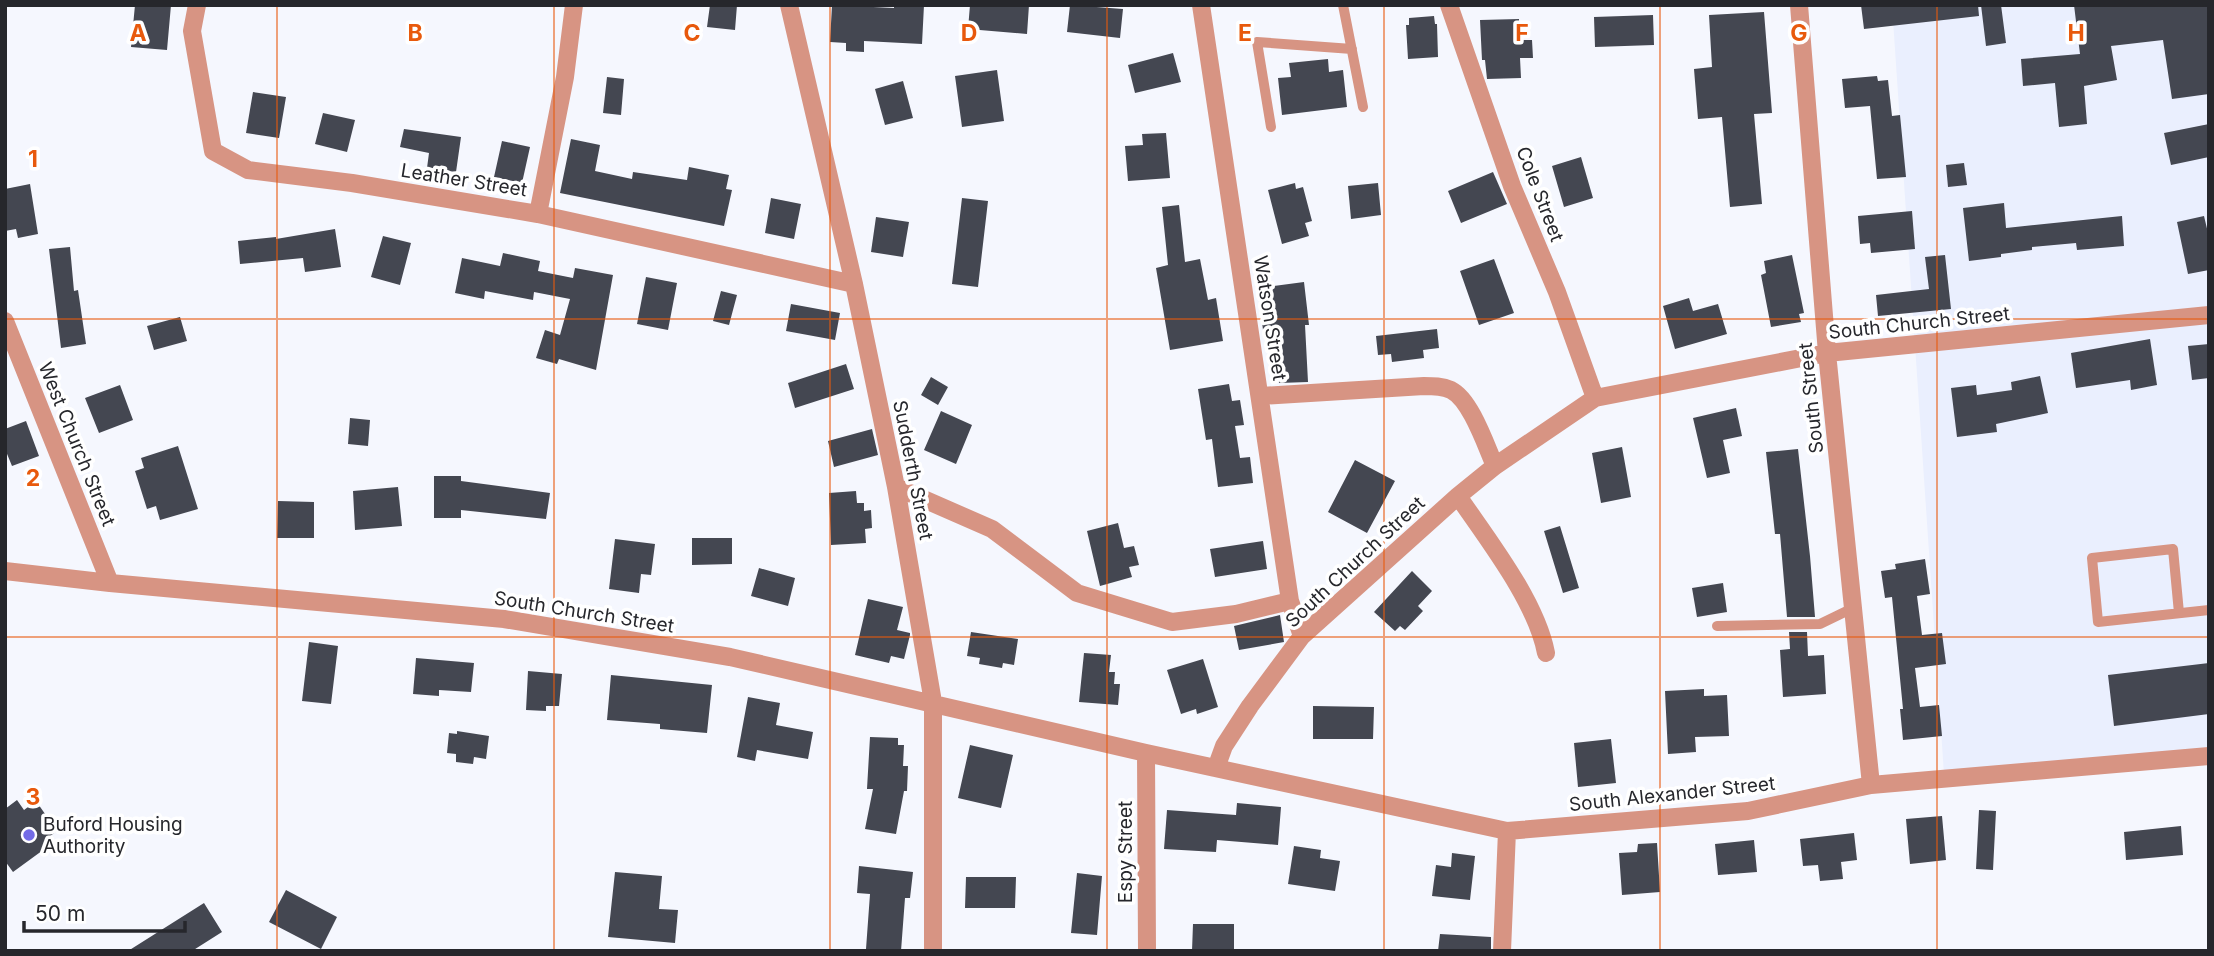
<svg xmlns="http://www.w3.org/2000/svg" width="2214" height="956" viewBox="0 0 2214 956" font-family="Inter,sans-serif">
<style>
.built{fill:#eaeffe}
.building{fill:#444751}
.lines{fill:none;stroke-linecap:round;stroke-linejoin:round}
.lane{stroke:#d79483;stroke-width:10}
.street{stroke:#d79483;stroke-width:18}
.grid{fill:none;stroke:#e8590c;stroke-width:2;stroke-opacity:0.55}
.poi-dot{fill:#736be6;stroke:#fff;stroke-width:2.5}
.labels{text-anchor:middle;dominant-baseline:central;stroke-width:7;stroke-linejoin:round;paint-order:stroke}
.street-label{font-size:19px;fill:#26272c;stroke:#fff}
.poi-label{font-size:19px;fill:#26272c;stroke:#fff;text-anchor:start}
.grid-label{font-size:23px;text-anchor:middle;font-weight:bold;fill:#e8590c;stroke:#fff;stroke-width:7;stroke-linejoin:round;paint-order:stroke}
</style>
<rect width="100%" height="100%" fill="#f5f7fe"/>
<path class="built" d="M 1892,5 L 2209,5 L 2209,762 L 1944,774 Z"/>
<path class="building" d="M 135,5 L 171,5 L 167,50 L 131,47 Z
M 710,5 L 737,5 L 735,30 L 707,27 Z
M 832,5 L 894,8 L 894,5 L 924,5 L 922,44 L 864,41 L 864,52 L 846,51 L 846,43 L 830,42 Z
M 970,5 L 1029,5 L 1027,34 L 968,29 Z
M 1070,5 L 1123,9 L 1120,38 L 1067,32 Z
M 1861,5 L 1978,5 L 1979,16 L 1864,29 Z
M 1981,5 L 2001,5 L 2006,43 L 1986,46 Z
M 2074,5 L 2209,5 L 2209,94 L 2172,99 L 2163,40 L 2111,46 L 2117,80 L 2084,86 L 2087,124 L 2059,127 L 2055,83 L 2023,86 L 2021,59 L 2080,54 Z
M 1764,12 L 1772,113 L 1754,114 L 1762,204 L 1730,207 L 1722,117 L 1698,119 L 1694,69 L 1712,67 L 1709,15 Z
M 1653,15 L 1654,45 L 1595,47 L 1594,17 Z
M 1434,16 L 1435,24 L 1437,24 L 1438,57 L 1408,59 L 1406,25 L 1409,25 L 1409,18 Z
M 1519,19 L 1519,40 L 1532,40 L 1533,58 L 1520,58 L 1521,78 L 1487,79 L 1485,60 L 1482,60 L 1480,20 Z
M 1173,53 L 1181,82 L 1135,93 L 1128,65 Z
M 1328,59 L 1329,72 L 1343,70 L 1347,107 L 1282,115 L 1278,78 L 1291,77 L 1289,63 Z
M 997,70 L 1004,121 L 962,127 L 955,76 Z
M 1877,76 L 1878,81 L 1888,80 L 1892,116 L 1900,115 L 1906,177 L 1877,179 L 1870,106 L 1845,108 L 1842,79 Z
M 607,77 L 624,79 L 621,115 L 603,113 Z
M 903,81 L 913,118 L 885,125 L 875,89 Z
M 253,92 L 286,97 L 279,138 L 246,133 Z
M 323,113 L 355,120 L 347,152 L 315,144 Z
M 2209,124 L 2209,157 L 2171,165 L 2164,133 Z
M 404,129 L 461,137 L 456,172 L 427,168 L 429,153 L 400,147 Z
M 1166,133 L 1170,178 L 1128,181 L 1125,146 L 1143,145 L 1142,134 Z
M 571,139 L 600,145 L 595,171 L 632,179 L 633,172 L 687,180 L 689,167 L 729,175 L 726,189 L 732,190 L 724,226 L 560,193 Z
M 502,141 L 530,147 L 522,183 L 494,177 Z
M 1581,157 L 1593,198 L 1564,207 L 1552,166 Z
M 1964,163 L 1967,185 L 1948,187 L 1946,165 Z
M 1493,172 L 1507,204 L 1461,223 L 1448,191 Z
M 1295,183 L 1296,189 L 1303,187 L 1312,221 L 1305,223 L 1309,236 L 1282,244 L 1268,190 Z
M 1378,183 L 1381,215 L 1351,219 L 1348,186 Z
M 30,184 L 38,234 L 18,238 L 16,229 L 5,231 L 5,189 Z
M 771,198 L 801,204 L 794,239 L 765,233 Z
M 962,198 L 988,201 L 978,287 L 952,284 Z
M 2004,203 L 2006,228 L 2122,216 L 2124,246 L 2077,250 L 2076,243 L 2032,247 L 2032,250 L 2001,254 L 2001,257 L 1969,261 L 1963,208 Z
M 1179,205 L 1185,262 L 1200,259 L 1208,300 L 1216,298 L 1223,341 L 1170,350 L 1156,268 L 1168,265 L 1162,207 Z
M 1912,211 L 1915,249 L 1871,253 L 1870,243 L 1860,244 L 1858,216 Z
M 2204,216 L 2209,237 L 2209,270 L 2188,274 L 2177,222 Z
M 876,217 L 909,222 L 903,257 L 871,252 Z
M 335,229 L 341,267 L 305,272 L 303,258 L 240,264 L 238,241 L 276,237 L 276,239 Z
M 383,236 L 411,243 L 400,285 L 371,277 Z
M 70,247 L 74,291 L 78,290 L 86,344 L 61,348 L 49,249 Z
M 503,253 L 540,261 L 538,271 L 573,278 L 575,268 L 613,275 L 596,370 L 559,359 L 557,364 L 536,358 L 545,330 L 560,335 L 570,299 L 534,292 L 533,300 L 485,291 L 484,299 L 455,293 L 462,258 L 500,266 Z
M 1792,255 L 1804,313 L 1799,314 L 1801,322 L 1771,327 L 1761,275 L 1766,273 L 1764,261 Z
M 1945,255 L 1951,309 L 1878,316 L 1876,295 L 1929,289 L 1925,257 Z
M 1494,259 L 1514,313 L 1479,325 L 1460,271 Z
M 646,277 L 677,283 L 668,330 L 637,324 Z
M 1304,282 L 1309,325 L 1305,325 L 1308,382 L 1279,383 L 1276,329 L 1263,330 L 1258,288 Z
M 721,291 L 737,295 L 729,325 L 713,321 Z
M 1689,298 L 1693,311 L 1718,304 L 1727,334 L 1675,349 L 1663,306 Z
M 791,304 L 840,313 L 835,340 L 786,331 Z
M 180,317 L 187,341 L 154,350 L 147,326 Z
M 1437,329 L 1439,348 L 1423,350 L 1424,358 L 1392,362 L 1391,354 L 1378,355 L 1376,336 Z
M 2150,339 L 2157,385 L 2131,390 L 2130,380 L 2076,388 L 2071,353 Z
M 2209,344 L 2209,378 L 2192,380 L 2188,346 Z
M 846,364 L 854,389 L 795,408 L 788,383 Z
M 2040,376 L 2048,413 L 1996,424 L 1997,432 L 1957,437 L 1951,388 L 1976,385 L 1977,395 L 2012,390 L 2011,382 Z
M 931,377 L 948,387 L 938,405 L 921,395 Z
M 1229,384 L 1232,401 L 1240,400 L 1244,425 L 1235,426 L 1240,458 L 1250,457 L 1253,483 L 1218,487 L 1212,439 L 1206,440 L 1198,389 Z
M 120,385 L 133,420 L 99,433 L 85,398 Z
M 1736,408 L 1742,436 L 1723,440 L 1730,473 L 1707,478 L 1693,418 Z
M 941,411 L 972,425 L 956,464 L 924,450 Z
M 350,418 L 370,420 L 368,446 L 348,444 Z
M 26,421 L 39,456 L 12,466 L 5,449 L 5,429 Z
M 872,429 L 878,455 L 834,467 L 828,441 Z
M 178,446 L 198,509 L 160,520 L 156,506 L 147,509 L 135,471 L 144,468 L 141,458 Z
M 1622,447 L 1631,497 L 1601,503 L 1592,453 Z
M 1798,449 L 1810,556 L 1815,617 L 1787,617 L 1780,534 L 1775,534 L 1766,452 Z
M 1355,460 L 1395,481 L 1367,533 L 1328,512 Z
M 434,476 L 461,476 L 461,481 L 550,493 L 546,519 L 461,510 L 461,518 L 434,518 Z
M 398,487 L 402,526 L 355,530 L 353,491 Z
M 856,491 L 857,503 L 864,503 L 864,511 L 871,510 L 872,528 L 865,529 L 866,543 L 831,545 L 829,493 Z
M 278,501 L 314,502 L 314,538 L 277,538 Z
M 1118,523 L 1124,548 L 1134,546 L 1139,565 L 1129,567 L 1132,577 L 1100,586 L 1087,531 Z
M 1560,526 L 1579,588 L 1563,593 L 1544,531 Z
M 692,538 L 732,538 L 732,564 L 692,565 Z
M 615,539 L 655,544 L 651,575 L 641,574 L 639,593 L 609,589 Z
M 1263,541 L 1267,569 L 1215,577 L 1210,549 Z
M 1925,559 L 1930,594 L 1917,596 L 1922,635 L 1942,633 L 1946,664 L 1915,668 L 1920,707 L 1939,705 L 1942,736 L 1903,740 L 1900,709 L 1903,709 L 1892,597 L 1885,598 L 1881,571 L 1896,569 L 1895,564 Z
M 759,568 L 795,578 L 788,606 L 751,596 Z
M 1412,571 L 1432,591 L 1418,606 L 1423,611 L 1405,630 L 1400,626 L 1395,631 L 1374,612 Z
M 1723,583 L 1727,612 L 1697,617 L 1692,588 Z
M 868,599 L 903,607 L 897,630 L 910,633 L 910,635 L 904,659 L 891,656 L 889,663 L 855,655 Z
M 1280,615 L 1284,642 L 1239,650 L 1234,626 Z
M 971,632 L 1018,639 L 1014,665 L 1003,663 L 1002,668 L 979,664 L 980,658 L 967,656 Z
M 1789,632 L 1807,632 L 1808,656 L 1824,655 L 1826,694 L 1783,697 L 1780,650 L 1790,649 Z
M 309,642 L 338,646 L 331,704 L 302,701 Z
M 1084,653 L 1111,655 L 1109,672 L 1115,672 L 1114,684 L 1120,684 L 1118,705 L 1079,702 Z
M 416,658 L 474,663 L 471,692 L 439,690 L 439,696 L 413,694 Z
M 1203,659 L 1218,707 L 1197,714 L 1196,709 L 1181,714 L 1167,670 Z
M 2209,663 L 2209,714 L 2114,726 L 2108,675 Z
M 528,671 L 562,674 L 559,706 L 546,706 L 546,711 L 526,710 Z
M 611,675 L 712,685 L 707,733 L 660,729 L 660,724 L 607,720 Z
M 1704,689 L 1704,696 L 1727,695 L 1729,736 L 1695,737 L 1696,752 L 1668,754 L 1665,691 Z
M 748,697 L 780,703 L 776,725 L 813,732 L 808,759 L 757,750 L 755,761 L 737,757 Z
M 1313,706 L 1374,707 L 1373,739 L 1313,739 Z
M 457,731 L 489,736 L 486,759 L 474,757 L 473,764 L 456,762 L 456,754 L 447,753 L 449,733 L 457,734 Z
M 870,737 L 898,738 L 898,745 L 904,745 L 903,766 L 908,766 L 907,791 L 904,791 L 896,834 L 865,829 L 873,789 L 867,789 Z
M 1611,739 L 1616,783 L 1578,787 L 1574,743 Z
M 970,745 L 1013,755 L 1001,808 L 958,798 Z
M 17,800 L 24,810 L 36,801 L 57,831 L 46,839 L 50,845 L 13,872 L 5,861 L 5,809 Z
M 1237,803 L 1281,807 L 1278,845 L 1217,840 L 1216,852 L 1164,849 L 1167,810 L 1236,815 Z
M 1979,810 L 1996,811 L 1993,870 L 1976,869 Z
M 1942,816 L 1946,860 L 1910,864 L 1906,819 Z
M 2181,826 L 2183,855 L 2126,860 L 2124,832 Z
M 1854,833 L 1857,860 L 1841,862 L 1843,879 L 1820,881 L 1818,865 L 1803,866 L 1800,839 Z
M 1754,840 L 1757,872 L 1718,875 L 1715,844 Z
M 1657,843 L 1660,892 L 1622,895 L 1619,853 L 1637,852 L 1638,844 Z
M 1294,846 L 1321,850 L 1320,858 L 1340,861 L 1335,891 L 1288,884 Z
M 1452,853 L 1475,856 L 1470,900 L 1432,896 L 1436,865 L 1451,867 Z
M 859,866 L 913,872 L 910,898 L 905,898 L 901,951 L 866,949 L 870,894 L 857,893 Z
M 615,872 L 662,876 L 659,909 L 678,910 L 675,943 L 608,937 Z
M 1077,873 L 1102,876 L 1097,935 L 1071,933 Z
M 966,877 L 1016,877 L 1015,908 L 965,908 Z
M 286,890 L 337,917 L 321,949 L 269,922 Z
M 204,903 L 222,932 L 192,951 L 128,951 Z
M 1193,924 L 1234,924 L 1234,951 L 1192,951 Z
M 1440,934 L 1491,937 L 1491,951 L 1438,951 Z"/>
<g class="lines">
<path class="lane" d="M 1343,5 L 1363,107
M 1271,127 L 1257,42 L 1352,49
M 2179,613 L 2173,549 L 2092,558 L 2098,622 L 2209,610
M 1717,626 L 1820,624 L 1853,608"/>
<path class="street" d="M 197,5 L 192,31 L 213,151 L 248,170 L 352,183 L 538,214 L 854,284
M 789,5 L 854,284 L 896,487 L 933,702 L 933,951
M 1201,5 L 1290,601 L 1302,636
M 1449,5 L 1512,186 L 1557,292 L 1595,398
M 1799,5 L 1827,353 L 1871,785
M 538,214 L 565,77 L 574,5
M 5,321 L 110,583
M 1261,396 L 1424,386 C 1433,386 1442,386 1451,390 C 1471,400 1486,446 1495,466
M 896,487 L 992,529 L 1077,593 L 1172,622 L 1236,614 L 1290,601
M 1458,496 C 1488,540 1536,601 1546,653
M 5,571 L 110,583 L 504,619 L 730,657 L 1146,753 L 1507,831 L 1748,811 L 1871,785 L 2209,756
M 1146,753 L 1147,951
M 1216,768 L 1224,746 L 1250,706 L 1302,636 L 1458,496 L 1495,466 L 1595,398 L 1827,353 L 2209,315
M 1502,951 L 1507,831"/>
</g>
<path class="grid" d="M 277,5 L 277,951M 554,5 L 554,951M 830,5 L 830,951M 1107,5 L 1107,951M 1384,5 L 1384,951M 1660,5 L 1660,951M 1937,5 L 1937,951M 5,319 L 2209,319M 5,637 L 2209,637"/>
<circle class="poi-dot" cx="29" cy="835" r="7"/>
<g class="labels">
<g class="street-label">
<text transform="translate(464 180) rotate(9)">Leather Street</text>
<text transform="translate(1540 194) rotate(69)">Cole Street</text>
<text transform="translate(1270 318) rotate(81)">Watson Street</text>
<text transform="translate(1919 323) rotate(-6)">South Church Street</text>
<text transform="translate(1811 398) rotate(-96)">South Street</text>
<text transform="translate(77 444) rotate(68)">West Church Street</text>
<text transform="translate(913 470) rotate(79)">Sudderth Street</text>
<text transform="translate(1355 562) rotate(-43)">South Church Street</text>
<text transform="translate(584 612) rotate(9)">South Church Street</text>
<text transform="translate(1672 794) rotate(-6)">South Alexander Street</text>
<text transform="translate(1125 852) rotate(-90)">Espy Street</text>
</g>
<g class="poi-label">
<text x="43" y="824">Buford Housing<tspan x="43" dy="22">Authority</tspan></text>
</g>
</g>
<g class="grid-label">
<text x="138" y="41">A</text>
<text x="415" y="41">B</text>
<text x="692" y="41">C</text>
<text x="969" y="41">D</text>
<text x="1245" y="41">E</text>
<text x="1522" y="41">F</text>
<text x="1799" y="41">G</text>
<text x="2076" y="41">H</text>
<text x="33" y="167">1</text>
<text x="33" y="486">2</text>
<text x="33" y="805">3</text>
</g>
<rect width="2214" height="956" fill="none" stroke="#26272c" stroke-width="14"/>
<path d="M24 921v10h161v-10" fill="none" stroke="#26272c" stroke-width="3.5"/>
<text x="35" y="921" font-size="21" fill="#26272c" stroke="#ffffff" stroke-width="5" paint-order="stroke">50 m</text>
</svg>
